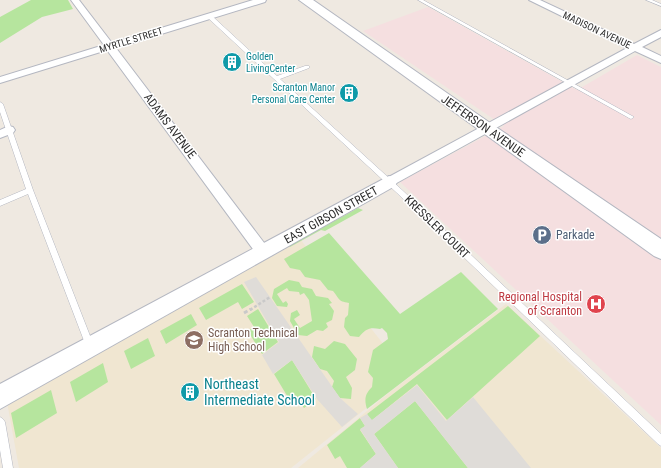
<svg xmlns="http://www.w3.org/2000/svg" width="661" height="468" viewBox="0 0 661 468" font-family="'Roboto Condensed',sans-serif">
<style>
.education{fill:#f0e6d1}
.medical{fill:#f5dfe0}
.green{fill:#b6e59e}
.plaza{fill:#dfdcd8}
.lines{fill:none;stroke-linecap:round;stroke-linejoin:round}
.service-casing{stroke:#b4b7c1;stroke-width:1}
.minor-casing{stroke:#b4b7c1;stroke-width:2}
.tertiary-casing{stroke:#b4b7c1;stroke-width:2}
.secondary-casing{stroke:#b4b7c1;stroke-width:2}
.path-far1{stroke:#c9c9c9;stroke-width:2.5;stroke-dasharray:3 2;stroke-linecap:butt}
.path{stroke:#c9c9c9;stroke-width:3;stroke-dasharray:4 2.5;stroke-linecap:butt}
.service{fill:#fff;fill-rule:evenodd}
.minor{fill:#fff;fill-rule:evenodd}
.tertiary{fill:#fff;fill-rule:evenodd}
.secondary{fill:#fff;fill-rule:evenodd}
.labels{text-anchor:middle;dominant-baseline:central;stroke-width:3;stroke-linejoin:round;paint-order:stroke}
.far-street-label{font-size:10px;fill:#2e2e2e;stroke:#fff}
.far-culture-label{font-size:10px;fill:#0d838f;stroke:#fff;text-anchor:start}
.street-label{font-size:12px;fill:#2e2e2e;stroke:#fff}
.service-label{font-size:12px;fill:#4e5e75;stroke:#fff;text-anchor:start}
.health-label{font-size:12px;fill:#be3a42;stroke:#fff;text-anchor:end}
.education-label{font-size:12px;fill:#785e54;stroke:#fff;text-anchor:start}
.near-culture-label{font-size:14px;fill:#0d838f;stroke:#fff;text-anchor:start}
</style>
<rect width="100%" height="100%" fill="#efe9e1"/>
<path class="education" d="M 300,239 L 408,375 L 291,468 L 19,468 L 7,402 Z
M 506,304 L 661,448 L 661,468 L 298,468 L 390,392 Z"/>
<path class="medical" d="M 428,7 L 577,90 L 637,55 L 661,67 L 661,425 L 400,182 L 504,126 L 363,31 Z"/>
<path class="green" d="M 31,0 L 68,0 L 73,9 L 42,17 L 0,43 L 0,17 Z
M 358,208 L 363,210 L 325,231 L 321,230 L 290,247 L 289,246 Z
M 329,233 L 400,314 L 461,272 L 498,309 L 367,409 C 364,399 365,394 372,387 L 373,378 L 368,372 L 373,350 L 388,339 L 387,333 L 382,328 L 380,329 C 369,327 366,329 359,337 L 350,336 L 344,327 L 345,318 L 348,315 L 349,303 C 337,301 340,299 333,291 L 328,290 L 320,280 L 305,277 L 300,270 L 290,268 L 284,259 Z
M 289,280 L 299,282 L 302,287 L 312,289 L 316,296 L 328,298 L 332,303 L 329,304 L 334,311 L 332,320 L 326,323 L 328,327 L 323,331 L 317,330 L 307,336 L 298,335 L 290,321 L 291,313 L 297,310 L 300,315 L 294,319 L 300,328 L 312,321 L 309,300 L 304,293 L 300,295 L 299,292 L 289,291 L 287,288 L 277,294 L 283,303 L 286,301 L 288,304 L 287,307 L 277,306 L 272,298 L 274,289 Z
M 242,284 L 254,302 L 242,309 L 238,302 L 206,320 L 199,308 Z
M 508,306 L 540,336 L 447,420 L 417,384 L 371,421 L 367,414 Z
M 258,309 L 278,342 L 262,354 L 248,331 L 254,327 L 247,316 Z
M 191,314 L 197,325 L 166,344 L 160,331 Z
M 148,338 L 155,356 L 131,369 L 124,351 Z
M 334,341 L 345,344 L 357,359 L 355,370 L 346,377 L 352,388 L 351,399 L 340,398 L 332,387 L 334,381 L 327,371 L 320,369 L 312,357 L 314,346 L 325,349 Z
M 292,360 L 316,399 L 304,408 L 298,400 L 292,404 L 274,374 Z
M 103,363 L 108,382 L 76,402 L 70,382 Z
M 51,390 L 57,413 L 16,438 L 11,413 Z
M 415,401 L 468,468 L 398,468 L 374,434 Z
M 360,418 L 365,426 L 360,430 L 376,454 L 360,468 L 347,468 L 340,456 L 335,459 L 327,445 Z"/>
<path class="plaza" d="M 256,277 L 340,398 L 358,414 L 342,427 L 317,399 L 292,360 L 273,374 L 262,355 L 279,342 L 244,282 Z
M 417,385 L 446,421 L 473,397 L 531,468 L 468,468 L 415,401 L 374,434 L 398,468 L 360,468 L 376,454 L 360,429 L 365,426 L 360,418 L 367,414 L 372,420 Z"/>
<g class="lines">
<defs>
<path id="service" d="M 418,0 L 423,0 L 634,117 L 631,119 L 629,118 Z
M 646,0 L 652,0 L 661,4 L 661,6 Z
M 207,15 L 211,15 L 277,76 L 305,66 L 309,66 L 309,68 L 280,79 L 401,189 L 661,434 L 661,446 L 658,444 L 397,193 L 207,17 Z
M 0,102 L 3,104 L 33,190 L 94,346 L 93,349 L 90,350 L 87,349 L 86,346 L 28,194 L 0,206 L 0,200 L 26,189 L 0,112 Z
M 0,417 L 3,419 L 5,422 L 13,468 L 3,468 L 0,450 Z"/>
<path id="minor" d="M 71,0 L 79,0 L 112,43 L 253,0 L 266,0 L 265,2 L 116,48 L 268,248 L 270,252 L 268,256 L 263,258 L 258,256 L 107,50 L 0,83 L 0,77 L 104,45 Z
M 529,0 L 540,0 L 634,44 L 661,30 L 661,37 L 642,47 L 661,56 L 661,63 L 635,51 L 393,185 L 389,187 L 385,185 L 383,182 L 385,179 L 627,48 Z
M 9,126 L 13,127 L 15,130 L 13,133 L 0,138 L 0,130 Z"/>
<path id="tertiary" d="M 389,176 L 395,178 L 397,182 L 395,186 L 0,409 L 0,384 Z"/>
<path id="secondary" d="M 299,0 L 313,0 L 493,125 L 661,239 L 661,259 L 654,256 Z"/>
</defs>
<use href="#service" class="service-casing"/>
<use href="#minor" class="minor-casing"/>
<use href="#tertiary" class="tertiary-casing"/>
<use href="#secondary" class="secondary-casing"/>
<path class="path-far1" d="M 250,310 L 270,297"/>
<path class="path" d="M 244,313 L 251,309"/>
<use href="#service" class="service"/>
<use href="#minor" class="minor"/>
<use href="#tertiary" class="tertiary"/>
<use href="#secondary" class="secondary"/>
</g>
<defs>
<symbol id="building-disc" viewBox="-11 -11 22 22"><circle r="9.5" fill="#0f9aa8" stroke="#fff"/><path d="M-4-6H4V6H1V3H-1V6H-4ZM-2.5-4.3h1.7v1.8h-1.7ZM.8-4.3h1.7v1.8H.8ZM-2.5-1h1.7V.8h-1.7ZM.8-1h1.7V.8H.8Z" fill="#fff"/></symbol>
<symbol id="parking-disc" viewBox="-11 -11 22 22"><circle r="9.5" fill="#5c6f8a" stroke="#fff"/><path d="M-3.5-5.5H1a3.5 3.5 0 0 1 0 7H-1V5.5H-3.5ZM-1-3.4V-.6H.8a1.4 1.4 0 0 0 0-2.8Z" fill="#fff"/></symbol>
<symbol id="hospital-disc" viewBox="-11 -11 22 22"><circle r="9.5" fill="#e0444e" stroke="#fff"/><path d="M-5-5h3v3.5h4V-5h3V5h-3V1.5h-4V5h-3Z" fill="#fff"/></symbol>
<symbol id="school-disc" viewBox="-11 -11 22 22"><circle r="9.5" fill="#8d6e63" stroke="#fff"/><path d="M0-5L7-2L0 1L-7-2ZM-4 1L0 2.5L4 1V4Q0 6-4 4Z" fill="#fff"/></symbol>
</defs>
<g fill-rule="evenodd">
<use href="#building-disc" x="221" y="51" width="22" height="22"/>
<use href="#building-disc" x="338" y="82" width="22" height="22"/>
<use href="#parking-disc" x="531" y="224" width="22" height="22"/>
<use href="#hospital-disc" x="585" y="293" width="22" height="22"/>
<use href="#school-disc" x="183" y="329" width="22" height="22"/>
<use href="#building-disc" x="179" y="381" width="22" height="22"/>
</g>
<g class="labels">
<g class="far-street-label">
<text transform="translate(597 30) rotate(25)">MADISON AVENUE</text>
<text transform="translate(131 40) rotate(-17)">MYRTLE STREET</text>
</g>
<g class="far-culture-label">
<text x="246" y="56">Golden<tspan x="246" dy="12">LivingCenter</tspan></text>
<text x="335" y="87" text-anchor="end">Scranton Manor<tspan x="335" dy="12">Personal Care Center</tspan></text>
</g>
<g class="street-label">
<text transform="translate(170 126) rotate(53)">ADAMS AVENUE</text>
<text transform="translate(483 126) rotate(35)">JEFFERSON AVENUE</text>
<text transform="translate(331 215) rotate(-29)">EAST GIBSON STREET</text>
<text transform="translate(437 227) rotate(44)">KRESSLER COURT</text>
</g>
<g class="service-label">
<text x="556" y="235">Parkade</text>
</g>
<g class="health-label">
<text x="582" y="297">Regional Hospital<tspan x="582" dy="14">of Scranton</tspan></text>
</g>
<g class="education-label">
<text x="208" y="333">Scranton Technical<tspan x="208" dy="14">High School</tspan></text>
</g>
<g class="near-culture-label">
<text x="204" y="384">Northeast<tspan x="204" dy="16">Intermediate School</tspan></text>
</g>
</g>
</svg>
